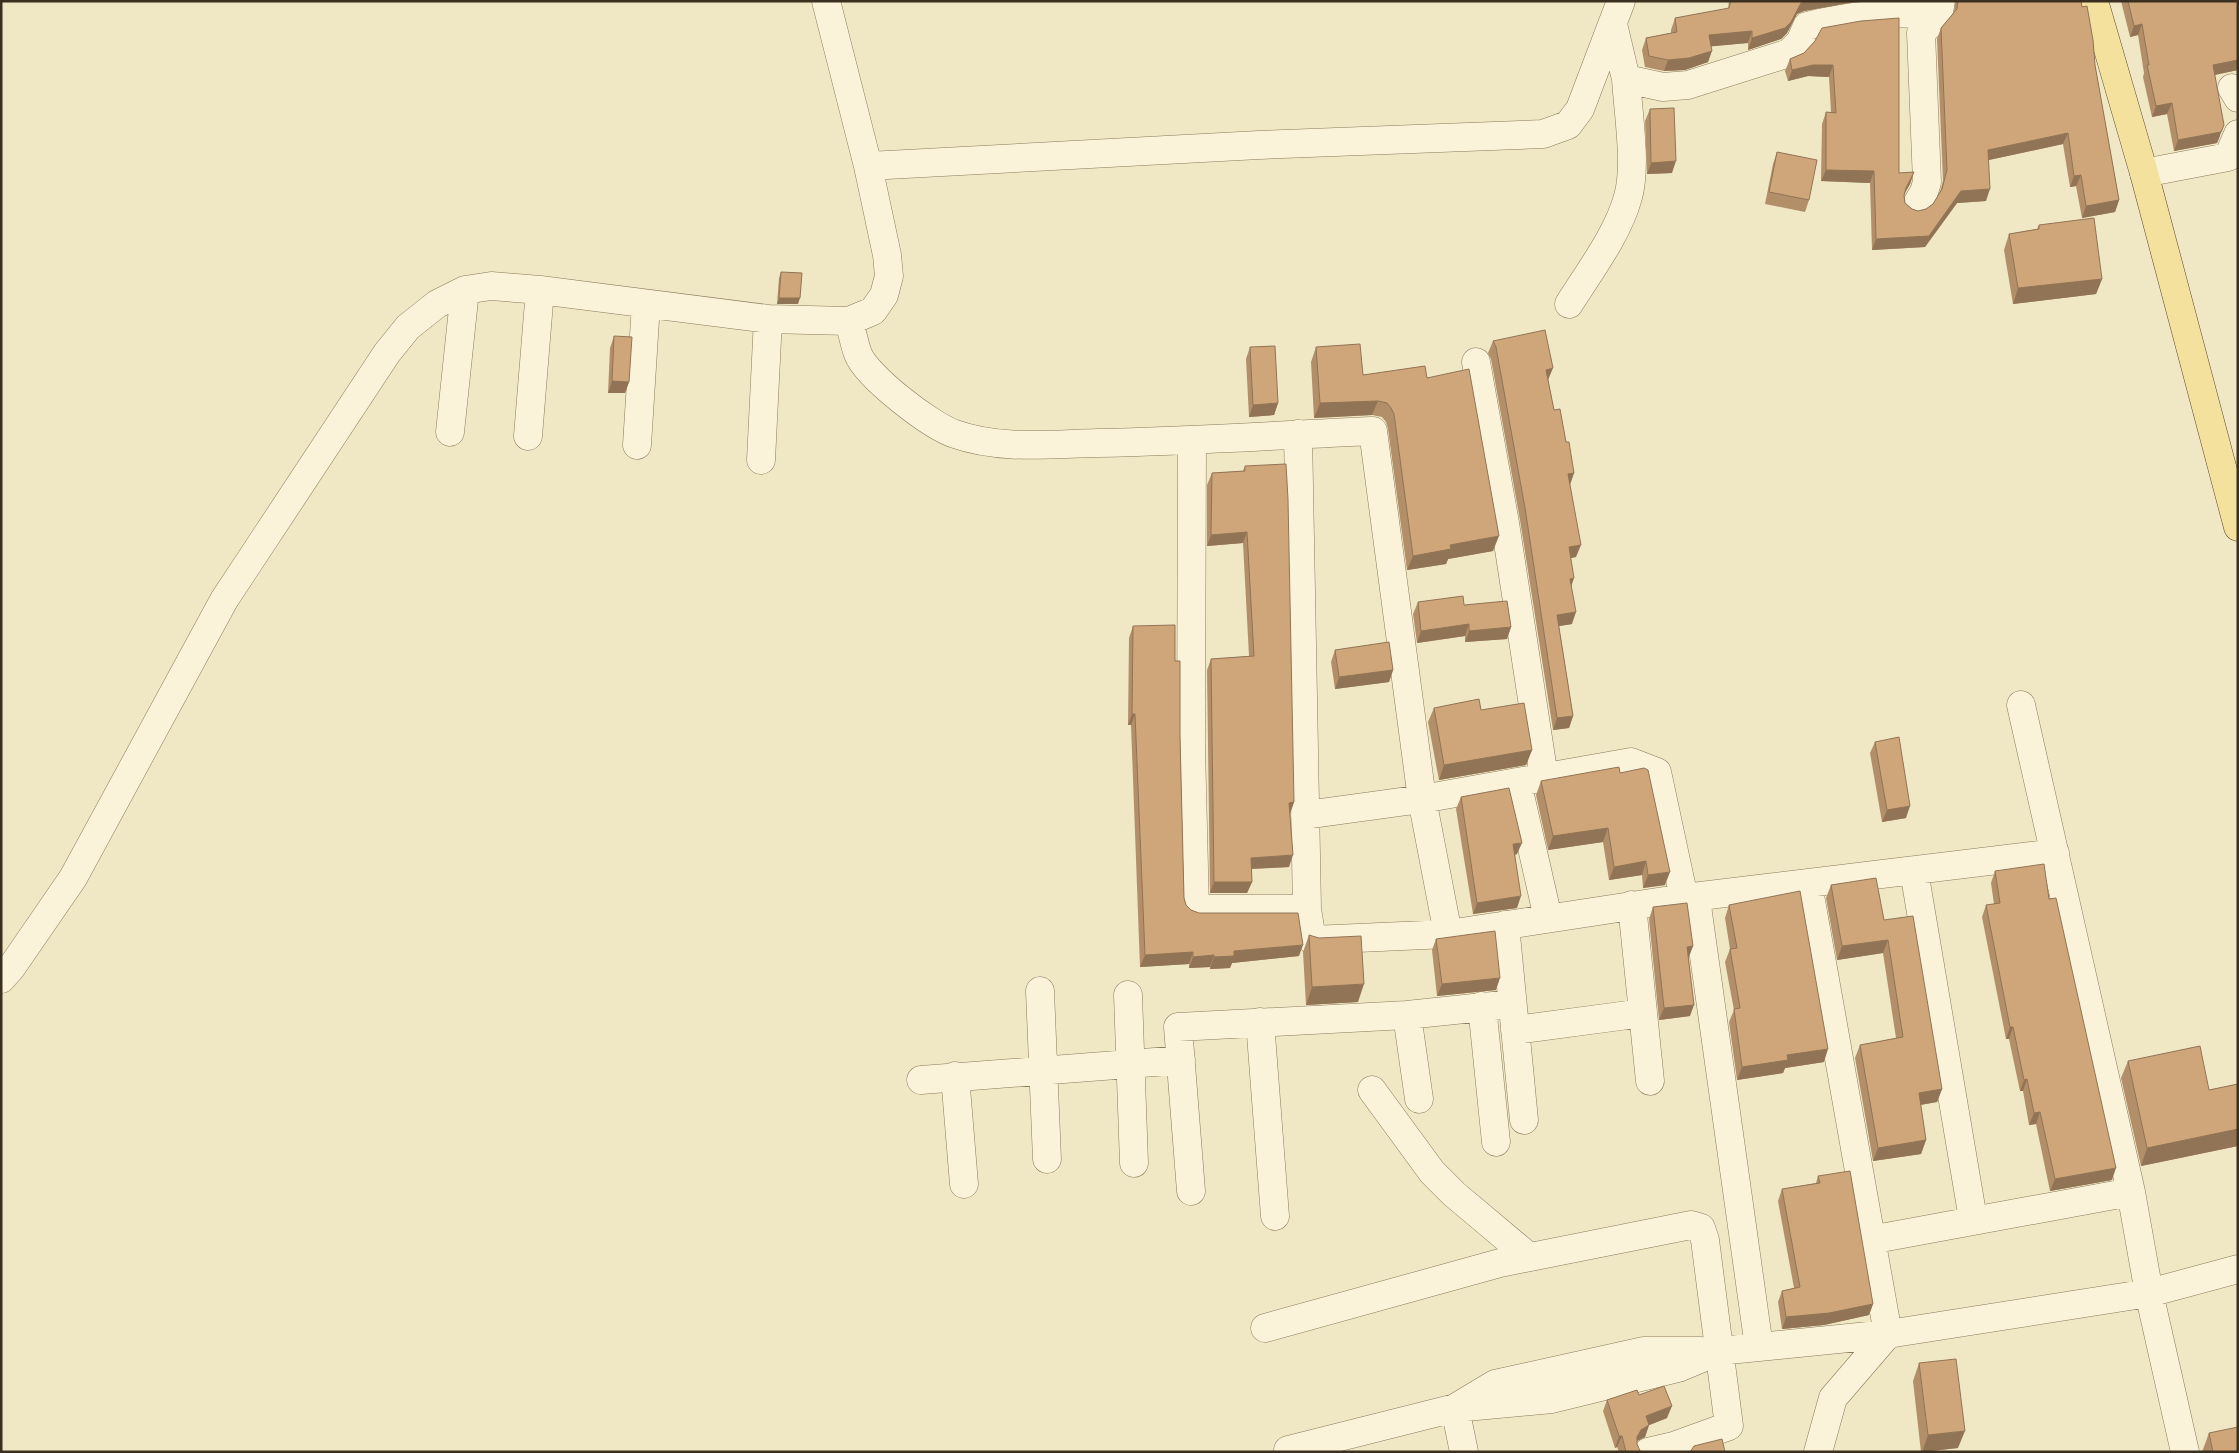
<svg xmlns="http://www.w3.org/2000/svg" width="2239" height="1453" viewBox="0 0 2239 1453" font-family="Merriweather,serif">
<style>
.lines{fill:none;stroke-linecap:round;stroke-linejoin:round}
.street-casing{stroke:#8b795b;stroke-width:29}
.primary-casing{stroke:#59472f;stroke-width:29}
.street{stroke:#faf3d9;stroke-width:28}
.primary{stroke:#f3e19d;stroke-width:28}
.wall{fill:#b28f69}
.shaded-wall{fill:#917455}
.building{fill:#cfa67a;stroke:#917455}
</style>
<rect width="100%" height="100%" fill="#f0e7c5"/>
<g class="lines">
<defs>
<path id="street" d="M 826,1 L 868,166 L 887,255 L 889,276 L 884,295 L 873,311 L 849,321 C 852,331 854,343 858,354 C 867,377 931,426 955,434 C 1000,450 1051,444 1098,443 C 1190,441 1281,435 1373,431 L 1422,799 L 1448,934
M 1613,24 L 1626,79 L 1663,87 L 1688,85 L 1789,53 L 1800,42 L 1807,26 C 1847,16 1897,10 1938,16 L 1941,1
M 2232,88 L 2238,98
M 868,166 L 1259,145 L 1543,134 L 1568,125 L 1580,109 L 1621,1
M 2144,173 L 2228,157 L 2238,134
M 1915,207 L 1924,192 L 1927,182 L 1921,33 L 1938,16
M 1569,304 C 1589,272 1618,234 1628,197 C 1637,165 1628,113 1626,79
M 1476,362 L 1505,523 L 1544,777
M 450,432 L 465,290
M 1298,434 L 1307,909 L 1312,940 L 1448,934 L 1684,898 L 2055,853
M 528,436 L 540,290
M 1192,441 L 1191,747 L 1195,909 L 1307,909
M 637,445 L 646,304
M 761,460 L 768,319
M 2021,705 L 2131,1192 L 2149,1293 L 2185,1452
M 1517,782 L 1548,918
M 1305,815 L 1422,799 L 1631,762 L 1657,772 L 1684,898
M 1914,871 L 1973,1219
M 1808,884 L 1888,1334 L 1833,1398 L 1818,1452
M 1696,899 L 1759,1347
M 1632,905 L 1650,1081
M 1505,925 L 1524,1120
M 1,979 L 11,968 L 73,878 L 224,600 L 387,353 L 408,327 L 437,304 L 465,290 L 491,286 L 540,290 L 768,319 L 849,321
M 1040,991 L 1047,1159
M 1128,995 L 1134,1163
M 1482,1006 L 1496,1142
M 1407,1015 L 1419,1099
M 1260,1022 L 1275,1216
M 1515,1030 L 1643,1013
M 955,1076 L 964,1184
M 921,1080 L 1181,1060
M 1372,1090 L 1432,1172 L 1454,1194 L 1529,1257
M 1191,1191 L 1178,1027 L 1407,1015 L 1512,1004
M 1870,1240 L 2131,1192
M 1265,1328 L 1500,1263 L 1691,1225 L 1701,1228 L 1705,1240 L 1729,1426 L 1674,1446 L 1675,1452
M 1288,1450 L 1455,1408 L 1552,1399 L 1678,1368 L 1719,1351 L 1888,1334 L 2149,1293 L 2238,1269
M 1464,1452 L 1455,1408 L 1495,1384 L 1644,1351 L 1701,1351
M 1648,1452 L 1674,1446"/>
<path id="primary" d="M 2094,1 L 2144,173 L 2238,527"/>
</defs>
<use href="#street" class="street-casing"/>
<use href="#primary" class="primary-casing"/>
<use href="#street" class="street"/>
<use href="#primary" class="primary"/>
</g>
<path class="wall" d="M 1729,1 L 1860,1 L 1804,11 L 1797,14 L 1787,33 L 1781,39 L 1748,50 L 1748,43 L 1711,46 L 1708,62 L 1685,70 L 1664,71 L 1645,67 L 1642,50 L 1646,38 L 1671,33 L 1671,30 L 1675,18 L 1728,9 Z
M 1955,1 L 2081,1 L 2095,65 L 2119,200 L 2115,212 L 2082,218 L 2076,186 L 2070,187 L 2063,144 L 1989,160 L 1986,201 L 1957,203 L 1925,247 L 1872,250 L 1870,183 L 1821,181 L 1822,124 L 1826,112 L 1831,112 L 1829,77 L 1808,76 L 1788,81 L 1785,71 L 1790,59 L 1804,53 L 1815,41 L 1822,28 L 1899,173 L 1914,172 L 1910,184 L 1904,195 L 1905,203 L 1912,209 L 1918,211 L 1926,209 L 1933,204 L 1940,192 L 1943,181 L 1937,39 L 1941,28 L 1954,13 Z
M 2121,1 L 2238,1 L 2238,70 L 2215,75 L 2220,136 L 2217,143 L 2174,151 L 2167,114 L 2152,117 L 2143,77 L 2144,73 L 2138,35 L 2130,37 Z
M 1650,109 L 1672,173 L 1647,174 L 1645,121 Z
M 1777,152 L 1809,200 L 1805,212 L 1765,204 L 1773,164 Z
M 2039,225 L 2102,279 L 2096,294 L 2013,304 L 2004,250 L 2009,234 L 2037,229 Z
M 781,272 L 798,304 L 777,304 L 779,278 Z
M 614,336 L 629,382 L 625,393 L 608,393 L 610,348 Z
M 1493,341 L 1548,380 L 1554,410 L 1566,442 L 1574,473 L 1570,485 L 1576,557 L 1571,558 L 1572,624 L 1559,626 L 1573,716 L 1569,728 L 1553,730 L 1520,520 L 1491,359 L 1488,353 Z
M 1250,347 L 1278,403 L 1274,415 L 1249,417 L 1246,359 Z
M 1316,347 L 1363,375 L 1427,378 L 1493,551 L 1448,559 L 1446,564 L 1407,570 L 1388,429 L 1386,422 L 1382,417 L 1372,415 L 1314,418 L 1311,362 Z
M 1245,466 L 1294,802 L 1290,813 L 1289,867 L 1251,869 L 1252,882 L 1247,893 L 1210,893 L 1207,670 L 1211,659 L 1249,656 L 1243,543 L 1207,546 L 1207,485 L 1212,473 L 1243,471 Z
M 1418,602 L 1464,605 L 1511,627 L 1507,639 L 1465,642 L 1465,636 L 1417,643 L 1413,614 Z
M 1133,626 L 1175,661 L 1180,736 L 1184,898 L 1186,905 L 1191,910 L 1299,956 L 1232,963 L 1230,968 L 1210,969 L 1210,967 L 1189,968 L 1189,964 L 1140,967 L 1131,725 L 1128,725 L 1129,638 Z
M 1335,650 L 1393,670 L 1389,682 L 1335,689 L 1331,662 Z
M 1434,708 L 1481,710 L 1532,750 L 1526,765 L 1439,780 L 1428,722 Z
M 1875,742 L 1906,818 L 1882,822 L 1870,753 Z
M 1620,773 L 1665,885 L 1643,888 L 1642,875 L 1609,880 L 1603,842 L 1548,850 L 1536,795 L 1541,781 Z
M 1461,797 L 1517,854 L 1515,855 L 1517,908 L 1473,914 L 1456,809 Z
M 1995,871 L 2049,899 L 2112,1180 L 2050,1191 L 2036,1124 L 2029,1125 L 2023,1091 L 2020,1091 L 2009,1039 L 2006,1039 L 1982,917 L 1986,905 L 1994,904 L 1991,883 Z
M 1831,885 L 1884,920 L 1942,1089 L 1937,1102 L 1920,1105 L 1926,1140 L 1921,1154 L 1873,1161 L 1855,1058 L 1860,1045 L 1896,1038 L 1883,953 L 1837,960 L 1826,898 Z
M 1729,905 L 1824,1062 L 1785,1068 L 1783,1073 L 1737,1080 L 1729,1022 L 1734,1010 L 1725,962 L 1730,949 L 1725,918 Z
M 1653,907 L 1693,946 L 1689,957 L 1690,1016 L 1659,1020 L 1649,919 Z
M 1309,935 L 1358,1002 L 1306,1005 L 1303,952 Z
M 1436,939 L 1496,990 L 1437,996 L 1432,950 Z
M 2128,1061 L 2209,1090 L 2238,1084 L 2238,1146 L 2141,1166 L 2121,1078 Z
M 1818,1176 L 1873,1304 L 1869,1315 L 1824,1325 L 1782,1329 L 1778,1302 L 1782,1291 L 1794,1288 L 1778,1201 L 1782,1189 L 1816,1183 Z
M 1919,1363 L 1958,1448 L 1921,1452 L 1913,1381 Z
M 1639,1395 L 1667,1418 L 1649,1425 L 1645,1437 L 1637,1441 L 1637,1444 L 1640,1451 L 1642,1452 L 1619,1452 L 1617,1447 L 1615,1448 L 1603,1411 L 1607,1400 Z
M 2209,1433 L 2238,1452 L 2202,1452 Z"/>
<path class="shaded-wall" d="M 1804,1 L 1860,1 L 1804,11 L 1797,14 L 1787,33 L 1781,39 L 1748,50 L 1752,38 Z
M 2142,24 L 2138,35 L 2130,37 L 2134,26 Z
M 1752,31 L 1748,43 L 1705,47 L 1709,35 Z
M 1712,51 L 1708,62 L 1685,70 L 1664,71 L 1668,60 Z
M 2238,60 L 2238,70 L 2209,76 L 2213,65 Z
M 1813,65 L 1833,65 L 1829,77 L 1808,76 L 1788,81 L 1792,70 Z
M 2172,103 L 2167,114 L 2152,117 L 2156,106 Z
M 2224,125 L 2217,143 L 2174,151 L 2178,140 Z
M 2068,133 L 2063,144 L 1984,161 L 1988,150 Z
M 1676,161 L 1672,173 L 1647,174 L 1651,163 Z
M 1826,170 L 1874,171 L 1870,183 L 1821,181 Z
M 1914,172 L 1910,184 L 1901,199 L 1906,188 Z
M 2081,175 L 2076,186 L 2070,187 L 2074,176 Z
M 1990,189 L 1986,201 L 1957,203 L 1925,247 L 1872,250 L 1876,239 L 1961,191 Z
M 2119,200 L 2115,212 L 2082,218 L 2086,206 Z
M 2102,279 L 2096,294 L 2013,304 L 2018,288 Z
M 779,298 L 800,298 L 798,304 L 777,304 Z
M 1553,368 L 1548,380 L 1541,382 L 1546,370 Z
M 612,381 L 629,382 L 625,393 L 608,393 Z
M 1378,401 L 1372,415 L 1314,418 L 1320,403 Z
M 1278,403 L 1274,415 L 1249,417 L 1253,405 Z
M 1574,473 L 1570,484 L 1563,486 L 1568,474 Z
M 1247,532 L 1243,543 L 1207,546 L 1211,535 Z
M 1499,536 L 1493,551 L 1448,559 L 1446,564 L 1407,570 L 1413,556 L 1450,545 Z
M 1581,545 L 1576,557 L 1564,559 L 1569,547 Z
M 1574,578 L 1570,590 L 1570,579 Z
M 1576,612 L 1572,624 L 1553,627 L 1557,615 Z
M 1469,624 L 1465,636 L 1417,643 L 1421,631 Z
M 1511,627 L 1507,639 L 1465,642 L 1469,631 Z
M 1393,670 L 1389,682 L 1335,689 L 1339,677 Z
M 1132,714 L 1135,714 L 1131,725 L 1128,725 Z
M 1573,716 L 1569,728 L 1553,730 L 1557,718 Z
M 1532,750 L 1526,765 L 1439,780 L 1444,765 Z
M 1294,802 L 1290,814 L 1289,803 Z
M 1910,806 L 1906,818 L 1882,822 L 1887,810 Z
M 1608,828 L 1603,842 L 1548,850 L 1553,836 Z
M 1522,843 L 1517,854 L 1509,856 L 1513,844 Z
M 1293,855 L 1289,867 L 1247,869 L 1251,858 Z
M 1646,861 L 1642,875 L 1609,880 L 1614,867 Z
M 1670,872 L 1665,885 L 1643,888 L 1648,875 Z
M 1214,882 L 1252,882 L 1247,893 L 1210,893 Z
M 1521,896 L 1517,908 L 1473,914 L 1477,903 Z
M 1888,940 L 1883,953 L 1837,960 L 1842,946 Z
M 1303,945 L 1299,956 L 1232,963 L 1230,968 L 1210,969 L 1214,957 L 1234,951 Z
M 1693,946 L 1688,958 L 1687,947 Z
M 1193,952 L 1189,964 L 1140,967 L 1145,955 Z
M 1214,955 L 1210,967 L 1189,968 L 1193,957 Z
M 1500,978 L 1496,990 L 1437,996 L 1442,984 Z
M 1364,984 L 1358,1002 L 1306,1005 L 1312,987 Z
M 1694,1005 L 1690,1016 L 1659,1020 L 1664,1008 Z
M 2010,1027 L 2013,1027 L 2009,1039 L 2006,1039 Z
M 1828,1049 L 1824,1062 L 1785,1068 L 1783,1073 L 1737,1080 L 1742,1067 L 1787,1055 Z
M 2027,1079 L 2023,1091 L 2020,1091 L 2024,1080 Z
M 1942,1089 L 1937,1102 L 1914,1106 L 1919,1093 Z
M 2040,1112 L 2036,1124 L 2029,1125 L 2034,1113 Z
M 2238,1129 L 2238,1146 L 2141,1166 L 2147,1148 Z
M 1926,1140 L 1921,1154 L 1873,1161 L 1878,1148 Z
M 2116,1168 L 2112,1180 L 2050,1191 L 2055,1179 Z
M 1873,1304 L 1869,1315 L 1824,1325 L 1782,1329 L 1786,1317 Z
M 1672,1406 L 1667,1418 L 1642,1428 L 1646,1416 Z
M 1649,1425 L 1645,1437 L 1637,1441 L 1637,1437 L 1641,1430 Z
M 1965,1431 L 1958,1448 L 1922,1452 L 1928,1435 Z
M 1619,1436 L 1622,1436 L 1617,1447 L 1615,1448 Z"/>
<path class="building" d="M 1731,1 L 1804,1 L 1801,3 L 1791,22 L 1785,28 L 1752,38 L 1752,31 L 1709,35 L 1712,51 L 1689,58 L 1668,60 L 1649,56 L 1646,38 L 1677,32 L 1675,18 L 1729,8 Z
M 1958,1 L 2081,1 L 2082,7 L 2087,6 L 2093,40 L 2095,65 L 2119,200 L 2086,206 L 2081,175 L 2074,176 L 2068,133 L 1988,150 L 1990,189 L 1961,191 L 1929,236 L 1876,239 L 1874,171 L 1826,170 L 1826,112 L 1836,113 L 1833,65 L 1813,65 L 1792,70 L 1790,59 L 1804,53 L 1815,41 L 1822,28 L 1861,21 L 1899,18 L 1899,173 L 1914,172 L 1906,188 L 1904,195 L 1905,203 L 1912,209 L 1918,211 L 1926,209 L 1933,204 L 1942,189 L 1947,170 L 1941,28 L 1957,9 Z
M 2128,1 L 2238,1 L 2238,60 L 2213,65 L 2224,125 L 2221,132 L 2178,140 L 2172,103 L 2156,106 L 2147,65 L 2149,65 L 2142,24 L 2134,26 Z
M 1674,108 L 1676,161 L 1651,163 L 1650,109 Z
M 1777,152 L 1817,160 L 1809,200 L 1769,192 Z
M 2094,218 L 2102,279 L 2018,288 L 2009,234 L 2039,229 L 2039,225 Z
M 781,272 L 802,273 L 800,298 L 779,298 Z
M 1545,330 L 1553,368 L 1546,370 L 1554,410 L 1560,409 L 1566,442 L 1569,442 L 1574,473 L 1568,474 L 1581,545 L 1569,547 L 1574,578 L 1570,579 L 1576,612 L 1557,615 L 1573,716 L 1557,718 L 1525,508 L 1496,347 L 1493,341 Z
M 614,336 L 632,337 L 629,382 L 612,381 Z
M 1360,344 L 1363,375 L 1425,366 L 1427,378 L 1469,369 L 1499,536 L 1450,545 L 1451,549 L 1413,556 L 1394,414 L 1391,408 L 1387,403 L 1378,401 L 1320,403 L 1316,347 Z
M 1275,346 L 1278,403 L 1253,405 L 1250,347 Z
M 1286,464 L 1288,499 L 1294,802 L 1289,803 L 1293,855 L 1251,858 L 1252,882 L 1214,882 L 1211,659 L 1254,656 L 1247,532 L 1211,535 L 1212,473 L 1245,471 L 1245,466 Z
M 1463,596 L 1464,605 L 1507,601 L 1511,627 L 1469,631 L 1469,624 L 1421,631 L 1418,602 Z
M 1175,625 L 1175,661 L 1180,661 L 1180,736 L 1184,898 L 1186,905 L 1191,910 L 1199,913 L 1298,913 L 1303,945 L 1234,951 L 1234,956 L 1214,957 L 1214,955 L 1193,957 L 1193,952 L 1145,955 L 1135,714 L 1132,714 L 1133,626 Z
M 1389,642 L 1393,670 L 1339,677 L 1335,650 Z
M 1479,699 L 1481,710 L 1524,703 L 1532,750 L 1444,765 L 1434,708 Z
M 1899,737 L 1910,806 L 1887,810 L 1875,742 Z
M 1619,767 L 1620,773 L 1644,768 L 1648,770 L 1670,872 L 1648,875 L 1646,861 L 1614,867 L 1608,828 L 1553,836 L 1541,781 Z
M 1509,788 L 1522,843 L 1513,844 L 1521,896 L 1477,903 L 1461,797 Z
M 2044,864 L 2049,899 L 2056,898 L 2116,1168 L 2055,1179 L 2040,1112 L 2034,1113 L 2027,1079 L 2024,1080 L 2013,1027 L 2010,1027 L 1986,905 L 2000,903 L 1995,871 Z
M 1876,878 L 1884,920 L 1913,916 L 1942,1089 L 1919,1093 L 1926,1140 L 1878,1148 L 1860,1045 L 1903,1037 L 1888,940 L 1842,946 L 1831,885 Z
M 1800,891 L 1828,1049 L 1787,1055 L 1788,1060 L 1742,1067 L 1734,1009 L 1740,1008 L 1730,949 L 1737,948 L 1729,905 Z
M 1687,903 L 1693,946 L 1687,947 L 1694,1005 L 1664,1008 L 1653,907 Z
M 1495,931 L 1500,978 L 1442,984 L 1436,939 Z
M 1309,935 L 1319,938 L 1361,936 L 1364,984 L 1312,987 Z
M 2200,1046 L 2209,1090 L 2238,1084 L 2238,1129 L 2147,1148 L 2128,1061 Z
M 1850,1171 L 1873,1304 L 1829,1313 L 1786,1317 L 1782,1291 L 1800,1287 L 1782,1189 L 1820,1183 L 1818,1176 Z
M 1956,1359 L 1965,1431 L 1928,1435 L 1919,1363 Z
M 1664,1386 L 1672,1406 L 1646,1416 L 1649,1425 L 1641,1430 L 1637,1437 L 1637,1444 L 1640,1451 L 1642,1452 L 1626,1452 L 1622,1436 L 1619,1436 L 1607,1400 L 1637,1390 L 1639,1395 Z
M 2238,1427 L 2238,1452 L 2213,1452 L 2209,1433 Z
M 1722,1439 L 1725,1452 L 1690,1452 L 1694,1446 Z"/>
<rect width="2239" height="1453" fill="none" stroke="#3b2f1f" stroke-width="5"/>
</svg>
